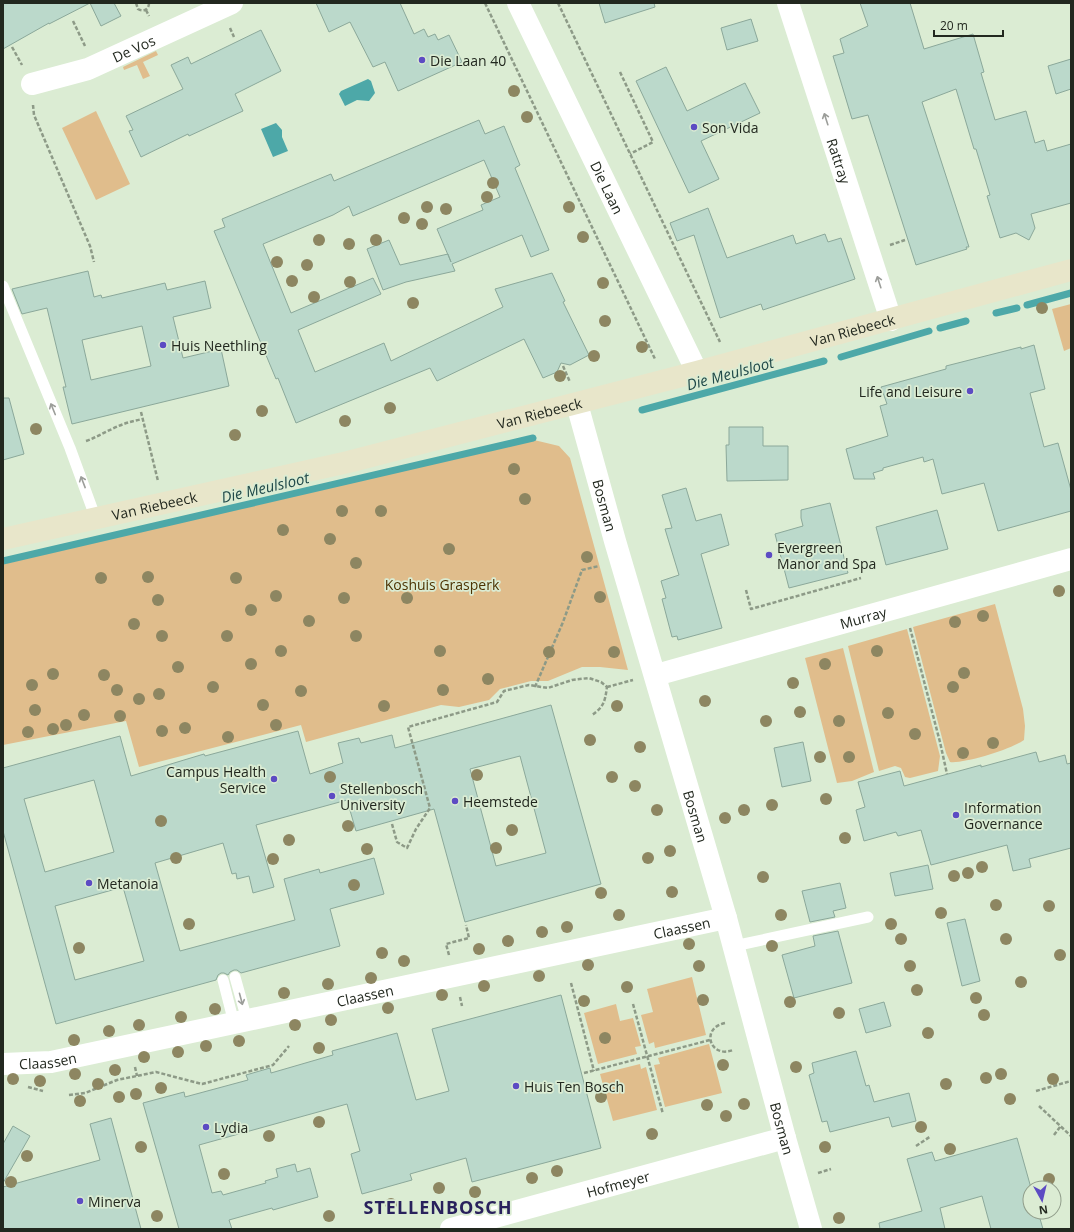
<svg xmlns="http://www.w3.org/2000/svg" width="1074" height="1232" viewBox="0 0 1074 1232" font-family="'Open Sans',sans-serif">
<style>
.green{fill:#e0bd8c}
.water{fill:#4da8a8}
.lines{fill:none;stroke-linecap:round;stroke-linejoin:round}
.stream{stroke:#4da8a8;stroke-width:7}
.building{fill:#bbd9cb;stroke:#8ba89a;fill-rule:evenodd}
.path{stroke:#8d9a87;stroke-width:2.5;stroke-dasharray:4 2;stroke-linecap:butt}
.lane{stroke:#fff;stroke-width:11}
.street{stroke:#fff;stroke-width:22}
.secondary{stroke:#e8e6ca;stroke-width:22}
.tree{fill:#8d8661}
.oneway{stroke:#9c9e9a}
.poi-dot{fill:#5c4bc3;stroke:#dbecd3;stroke-width:1.5}
.labels{text-anchor:middle;dominant-baseline:central;stroke-width:3.5;stroke-linejoin:round;paint-order:stroke}
.street-label{font-size:14px;fill:#22281f;stroke:#dbecd3}
.poi-label{font-size:14px;fill:#22281f;stroke:#dbecd3;text-anchor:start}
.park-label{font-size:14px;fill:#4d3303;stroke:#dbecd3}
.water-label{font-size:15px;font-style:italic;fill:#204949;stroke:#dbecd3}
.district-label{font-size:18px;font-weight:bold;letter-spacing:1px;fill:#29215c;stroke:#dbecd3}
</style>
<rect width="100%" height="100%" fill="#dbecd3"/>
<path class="green" d="M 156,51 L 158,55 L 143,62 L 150,76 L 143,79 L 137,65 L 124,70 L 123,67 Z
M 96,111 L 130,184 L 96,200 L 62,128 Z
M 1071,304 L 1071,348 L 1064,351 L 1052,309 Z
M 534,440 L 559,446 L 570,458 L 628,670 L 600,667 L 582,667 L 548,681 L 531,681 L 500,689 L 489,700 L 459,707 L 441,705 L 306,742 L 301,725 L 139,767 L 126,721 L 3,745 L 3,564 Z
M 995,604 L 1023,709 L 1025,726 L 1024,740 C 1012,749 964,764 950,762 L 946,753 L 913,627 Z
M 907,629 L 940,756 L 938,771 L 910,778 L 905,777 L 901,768 L 895,766 L 879,771 L 848,646 Z
M 843,648 L 874,772 L 852,781 L 837,783 L 805,658 Z
M 692,977 L 706,1035 L 655,1048 L 654,1042 L 649,1044 L 641,1015 L 653,1012 L 647,989 Z
M 616,1004 L 620,1021 L 633,1018 L 641,1046 L 635,1047 L 637,1054 L 598,1064 L 584,1013 Z
M 709,1044 L 722,1093 L 665,1107 L 654,1065 L 660,1064 L 658,1058 Z
M 640,1064 L 641,1069 L 646,1067 L 657,1110 L 613,1121 L 600,1074 Z"/>
<path class="water" d="M 368,79 L 371,81 L 375,93 L 369,101 L 357,100 L 345,106 L 339,94 L 341,91 Z
M 276,123 L 282,130 L 282,137 L 288,151 L 273,157 L 261,129 Z"/>
<g class="lines">
<path class="stream" d="M 1027,305 L 1071,293
M 996,313 L 1017,308
M 940,328 L 966,321
M 841,357 L 929,331
M 642,410 L 824,361
M 3,561 L 533,438"/>
</g>
<path class="building" d="M 3,3 L 90,3 L 49,24 L 49,23 L 3,49 Z
M 90,3 L 114,3 L 121,16 L 101,26 Z
M 316,3 L 400,3 L 414,34 L 424,29 L 428,37 L 435,34 L 438,40 L 449,35 L 462,62 L 398,91 L 385,62 L 373,67 L 350,22 L 329,32 Z
M 599,3 L 654,3 L 655,7 L 605,23 Z
M 860,3 L 910,3 L 924,49 L 973,34 L 984,72 L 981,73 L 995,120 L 1026,111 L 1035,143 L 1044,140 L 1047,151 L 1071,144 L 1071,203 L 1031,214 L 1035,228 L 1029,240 L 1016,233 L 1000,238 L 987,196 L 990,195 L 976,149 L 974,149 L 956,89 L 922,102 L 969,247 L 966,247 L 967,249 L 916,265 L 868,115 L 852,119 L 833,56 L 844,53 L 840,39 L 868,26 Z
M 751,19 L 758,41 L 727,50 L 721,28 Z
M 261,30 L 281,71 L 235,94 L 243,111 L 189,136 L 188,134 L 141,157 L 129,131 L 133,130 L 126,116 L 183,89 L 171,65 L 188,57 L 191,64 Z
M 1071,59 L 1071,89 L 1056,94 L 1048,66 Z
M 666,67 L 687,111 L 745,83 L 760,113 L 701,141 L 719,179 L 689,193 L 636,81 Z
M 479,120 L 485,134 L 504,126 L 520,165 L 515,168 L 549,250 L 531,257 L 522,235 L 452,264 L 455,271 L 406,282 L 383,290 L 367,249 L 389,240 L 400,265 L 448,254 L 451,262 L 437,229 L 483,210 L 481,205 L 500,197 L 484,160 L 353,216 L 349,206 L 333,215 L 263,244 L 291,313 L 373,278 L 381,294 L 298,330 L 315,372 L 384,343 L 391,361 L 503,307 L 495,289 L 552,273 L 565,301 L 563,302 L 589,355 L 570,365 L 561,363 L 557,372 L 543,378 L 524,339 L 437,381 L 430,368 L 296,423 L 278,378 L 276,379 L 214,231 L 225,227 L 222,219 L 331,174 L 334,181 Z
M 708,208 L 727,258 L 793,235 L 796,244 L 825,234 L 828,242 L 841,238 L 855,279 L 763,310 L 761,304 L 720,318 L 694,235 L 677,241 L 670,223 Z
M 88,271 L 94,297 L 101,295 L 102,298 L 165,283 L 167,290 L 205,281 L 211,308 L 173,317 L 183,358 L 221,349 L 229,386 L 72,424 L 63,387 L 66,387 L 47,308 L 22,314 L 12,289 ZM 142,326 L 151,366 L 91,380 L 82,340 Z
M 1034,345 L 1045,389 L 1030,393 L 1044,447 L 1058,443 L 1071,490 L 1071,511 L 998,531 L 984,483 L 942,494 L 933,459 L 924,462 L 923,457 L 883,468 L 883,470 L 873,473 L 875,479 L 854,479 L 846,449 L 888,436 L 880,406 L 887,404 L 881,387 L 946,369 L 946,366 L 1021,347 L 1021,349 Z
M 3,398 L 9,398 L 24,454 L 3,460 Z
M 729,427 L 763,427 L 763,446 L 788,446 L 788,480 L 727,481 L 726,445 L 729,445 Z
M 686,488 L 696,521 L 721,514 L 729,545 L 701,554 L 722,628 L 678,640 L 677,636 L 672,637 L 662,599 L 666,598 L 661,581 L 679,575 L 665,529 L 672,528 L 662,495 Z
M 830,503 L 848,573 L 789,588 L 775,534 L 803,526 L 801,518 L 801,510 Z
M 937,510 L 948,549 L 886,565 L 876,527 Z
M 551,705 L 601,884 L 465,922 L 434,809 L 356,831 L 347,800 L 256,825 L 274,887 L 253,893 L 249,876 L 237,879 L 236,873 L 232,874 L 223,843 L 155,863 L 180,951 L 295,920 L 284,879 L 319,869 L 320,873 L 374,858 L 384,894 L 330,909 L 340,946 L 241,973 L 237,970 L 234,970 L 230,972 L 228,975 L 224,973 L 221,973 L 218,975 L 216,980 L 56,1024 L 3,831 L 3,768 L 120,736 L 131,776 L 204,754 L 205,756 L 298,731 L 310,774 L 343,763 L 338,743 L 359,738 L 361,743 L 392,735 L 395,748 ZM 520,756 L 546,853 L 496,866 L 470,769 ZM 94,780 L 114,852 L 45,872 L 24,799 ZM 123,887 L 144,961 L 75,980 L 55,906 Z
M 803,742 L 811,781 L 782,787 L 774,748 Z
M 1036,752 L 1039,762 L 1065,755 L 1067,764 L 1071,763 L 1071,848 L 1029,859 L 1031,867 L 1013,871 L 1007,845 L 931,865 L 921,830 L 898,836 L 896,832 L 864,841 L 856,810 L 865,807 L 858,782 L 900,771 L 904,786 L 981,765 L 981,767 Z
M 928,865 L 933,889 L 895,896 L 890,873 Z
M 840,883 L 846,908 L 833,911 L 835,917 L 810,922 L 802,891 Z
M 965,919 L 980,981 L 962,986 L 947,923 Z
M 838,931 L 852,983 L 794,998 L 782,955 L 815,946 L 813,936 Z
M 561,995 L 601,1148 L 472,1182 L 466,1158 L 410,1174 L 412,1180 L 362,1194 L 351,1154 L 360,1151 L 347,1104 L 199,1145 L 212,1193 L 221,1191 L 223,1195 L 266,1183 L 265,1181 L 278,1177 L 276,1169 L 295,1164 L 297,1172 L 310,1168 L 318,1197 L 273,1210 L 272,1208 L 229,1220 L 232,1229 L 179,1229 L 143,1103 L 184,1092 L 185,1097 L 248,1080 L 246,1075 L 270,1068 L 271,1073 L 333,1055 L 332,1051 L 397,1033 L 416,1100 L 449,1091 L 432,1029 Z
M 884,1002 L 891,1026 L 866,1033 L 859,1009 Z
M 856,1051 L 866,1086 L 869,1085 L 874,1102 L 909,1093 L 916,1121 L 892,1127 L 889,1117 L 830,1132 L 827,1121 L 822,1122 L 809,1075 L 814,1073 L 812,1063 Z
M 111,1118 L 141,1229 L 3,1229 L 3,1187 L 100,1160 L 90,1124 Z
M 13,1126 L 30,1136 L 3,1183 L 3,1144 Z
M 1017,1138 L 1031,1188 L 1030,1188 L 1030,1212 L 1038,1212 L 1043,1229 L 991,1229 L 982,1196 L 940,1208 L 945,1229 L 880,1229 L 879,1223 L 922,1211 L 907,1159 L 932,1152 L 935,1161 Z"/>
<g class="lines">
<path class="path" d="M 136,3 L 138,9 C 143,12 149,10 149,3
M 485,3 L 655,359
M 558,3 L 720,342
M 146,10 L 149,16
M 73,21 L 85,46
M 230,28 L 234,37
M 12,47 L 22,65
M 620,72 L 653,142 L 630,154
M 33,105 L 34,115 L 90,246 L 94,262
M 890,245 L 905,240
M 563,366 L 570,382
M 141,412 L 158,481
M 86,441 C 95,438 103,433 112,429 C 122,424 132,421 143,419
M 746,590 L 751,609 L 861,578
M 910,628 L 940,742 L 947,774
M 535,687 L 563,622 L 582,570 L 599,566
M 607,687 L 633,680
M 392,824 L 397,842 L 407,848 L 416,829 L 430,808 L 408,727 L 497,702 L 504,691 L 529,685 L 548,688 L 572,680 L 589,678 L 601,682 L 607,687 C 605,701 604,707 592,715
M 449,955 L 446,944 L 469,938 L 466,925
M 571,983 L 594,1071
M 460,997 L 462,1006
M 633,1004 L 663,1114
M 725,1023 C 700,1028 710,1059 733,1050
M 135,1067 L 137,1076
M 584,1073 L 710,1040
M 28,1087 L 43,1091
M 1036,1091 L 1071,1081
M 69,1095 L 85,1093 L 117,1080 L 156,1072 L 202,1084 L 273,1065 L 289,1046
M 1039,1106 L 1071,1136
M 1054,1135 L 1060,1127
M 916,1146 L 931,1136
M 818,1173 L 831,1169"/>
<path class="lane" d="M 3,286 L 70,448 L 96,519
M 734,946 L 868,917
M 235,977 L 247,1020
M 223,980 L 234,1023"/>
<g class="street">
<path id="s1" d="M 518,3 L 697,372"/>
<path id="s2" d="M 788,3 L 891,320"/>
<path id="s3" d="M 32,84 L 88,69 L 232,3"/>
<path id="s4" d="M 577,404 L 615,541 L 726,918 L 785,1138 L 811,1229"/>
<path id="s5" d="M 656,675 L 1071,559"/>
<path id="s6" d="M 3,1064 L 51,1062 L 726,918"/>
<path id="s7" d="M 451,1229 L 785,1138"/>
</g>
<path class="secondary" id="s8" d="M 3,539 L 348,462 L 697,372 L 1071,270"/>
</g>
<g class="tree">
<circle cx="514" cy="91" r="6"/>
<circle cx="527" cy="117" r="6"/>
<circle cx="493" cy="183" r="6"/>
<circle cx="487" cy="197" r="6"/>
<circle cx="427" cy="207" r="6"/>
<circle cx="569" cy="207" r="6"/>
<circle cx="446" cy="209" r="6"/>
<circle cx="404" cy="218" r="6"/>
<circle cx="422" cy="224" r="6"/>
<circle cx="583" cy="237" r="6"/>
<circle cx="319" cy="240" r="6"/>
<circle cx="376" cy="240" r="6"/>
<circle cx="349" cy="244" r="6"/>
<circle cx="277" cy="262" r="6"/>
<circle cx="307" cy="265" r="6"/>
<circle cx="292" cy="281" r="6"/>
<circle cx="350" cy="282" r="6"/>
<circle cx="603" cy="283" r="6"/>
<circle cx="314" cy="297" r="6"/>
<circle cx="413" cy="303" r="6"/>
<circle cx="1042" cy="308" r="6"/>
<circle cx="605" cy="321" r="6"/>
<circle cx="642" cy="347" r="6"/>
<circle cx="594" cy="356" r="6"/>
<circle cx="560" cy="376" r="6"/>
<circle cx="390" cy="408" r="6"/>
<circle cx="262" cy="411" r="6"/>
<circle cx="345" cy="421" r="6"/>
<circle cx="36" cy="429" r="6"/>
<circle cx="235" cy="435" r="6"/>
<circle cx="514" cy="469" r="6"/>
<circle cx="525" cy="499" r="6"/>
<circle cx="342" cy="511" r="6"/>
<circle cx="381" cy="511" r="6"/>
<circle cx="283" cy="530" r="6"/>
<circle cx="330" cy="539" r="6"/>
<circle cx="449" cy="549" r="6"/>
<circle cx="587" cy="557" r="6"/>
<circle cx="356" cy="563" r="6"/>
<circle cx="148" cy="577" r="6"/>
<circle cx="101" cy="578" r="6"/>
<circle cx="236" cy="578" r="6"/>
<circle cx="1059" cy="591" r="6"/>
<circle cx="276" cy="596" r="6"/>
<circle cx="600" cy="597" r="6"/>
<circle cx="344" cy="598" r="6"/>
<circle cx="407" cy="598" r="6"/>
<circle cx="158" cy="600" r="6"/>
<circle cx="251" cy="610" r="6"/>
<circle cx="983" cy="616" r="6"/>
<circle cx="309" cy="621" r="6"/>
<circle cx="955" cy="622" r="6"/>
<circle cx="134" cy="624" r="6"/>
<circle cx="162" cy="636" r="6"/>
<circle cx="227" cy="636" r="6"/>
<circle cx="356" cy="636" r="6"/>
<circle cx="281" cy="651" r="6"/>
<circle cx="440" cy="651" r="6"/>
<circle cx="877" cy="651" r="6"/>
<circle cx="549" cy="652" r="6"/>
<circle cx="614" cy="652" r="6"/>
<circle cx="251" cy="664" r="6"/>
<circle cx="825" cy="664" r="6"/>
<circle cx="178" cy="667" r="6"/>
<circle cx="964" cy="673" r="6"/>
<circle cx="53" cy="674" r="6"/>
<circle cx="104" cy="675" r="6"/>
<circle cx="488" cy="679" r="6"/>
<circle cx="793" cy="683" r="6"/>
<circle cx="32" cy="685" r="6"/>
<circle cx="213" cy="687" r="6"/>
<circle cx="953" cy="687" r="6"/>
<circle cx="117" cy="690" r="6"/>
<circle cx="443" cy="690" r="6"/>
<circle cx="301" cy="691" r="6"/>
<circle cx="159" cy="694" r="6"/>
<circle cx="139" cy="699" r="6"/>
<circle cx="705" cy="701" r="6"/>
<circle cx="263" cy="705" r="6"/>
<circle cx="384" cy="706" r="6"/>
<circle cx="617" cy="706" r="6"/>
<circle cx="35" cy="710" r="6"/>
<circle cx="800" cy="712" r="6"/>
<circle cx="888" cy="713" r="6"/>
<circle cx="84" cy="715" r="6"/>
<circle cx="120" cy="716" r="6"/>
<circle cx="766" cy="721" r="6"/>
<circle cx="839" cy="721" r="6"/>
<circle cx="66" cy="725" r="6"/>
<circle cx="276" cy="725" r="6"/>
<circle cx="185" cy="728" r="6"/>
<circle cx="53" cy="729" r="6"/>
<circle cx="162" cy="731" r="6"/>
<circle cx="28" cy="732" r="6"/>
<circle cx="915" cy="734" r="6"/>
<circle cx="228" cy="737" r="6"/>
<circle cx="590" cy="740" r="6"/>
<circle cx="993" cy="743" r="6"/>
<circle cx="640" cy="747" r="6"/>
<circle cx="963" cy="753" r="6"/>
<circle cx="820" cy="757" r="6"/>
<circle cx="849" cy="757" r="6"/>
<circle cx="477" cy="775" r="6"/>
<circle cx="330" cy="777" r="6"/>
<circle cx="612" cy="777" r="6"/>
<circle cx="635" cy="786" r="6"/>
<circle cx="826" cy="799" r="6"/>
<circle cx="772" cy="805" r="6"/>
<circle cx="657" cy="810" r="6"/>
<circle cx="744" cy="810" r="6"/>
<circle cx="725" cy="818" r="6"/>
<circle cx="161" cy="821" r="6"/>
<circle cx="348" cy="826" r="6"/>
<circle cx="512" cy="830" r="6"/>
<circle cx="845" cy="838" r="6"/>
<circle cx="289" cy="840" r="6"/>
<circle cx="496" cy="848" r="6"/>
<circle cx="367" cy="849" r="6"/>
<circle cx="670" cy="851" r="6"/>
<circle cx="176" cy="858" r="6"/>
<circle cx="648" cy="858" r="6"/>
<circle cx="273" cy="859" r="6"/>
<circle cx="982" cy="867" r="6"/>
<circle cx="968" cy="873" r="6"/>
<circle cx="954" cy="876" r="6"/>
<circle cx="763" cy="877" r="6"/>
<circle cx="354" cy="885" r="6"/>
<circle cx="672" cy="892" r="6"/>
<circle cx="601" cy="893" r="6"/>
<circle cx="996" cy="905" r="6"/>
<circle cx="1049" cy="906" r="6"/>
<circle cx="941" cy="913" r="6"/>
<circle cx="619" cy="915" r="6"/>
<circle cx="781" cy="915" r="6"/>
<circle cx="189" cy="924" r="6"/>
<circle cx="891" cy="924" r="6"/>
<circle cx="567" cy="927" r="6"/>
<circle cx="542" cy="932" r="6"/>
<circle cx="901" cy="939" r="6"/>
<circle cx="1006" cy="939" r="6"/>
<circle cx="508" cy="941" r="6"/>
<circle cx="689" cy="944" r="6"/>
<circle cx="772" cy="946" r="6"/>
<circle cx="79" cy="948" r="6"/>
<circle cx="479" cy="949" r="6"/>
<circle cx="382" cy="953" r="6"/>
<circle cx="1060" cy="955" r="6"/>
<circle cx="404" cy="961" r="6"/>
<circle cx="588" cy="965" r="6"/>
<circle cx="699" cy="966" r="6"/>
<circle cx="910" cy="966" r="6"/>
<circle cx="539" cy="976" r="6"/>
<circle cx="371" cy="978" r="6"/>
<circle cx="1021" cy="982" r="6"/>
<circle cx="328" cy="984" r="6"/>
<circle cx="484" cy="986" r="6"/>
<circle cx="627" cy="987" r="6"/>
<circle cx="917" cy="990" r="6"/>
<circle cx="284" cy="993" r="6"/>
<circle cx="442" cy="995" r="6"/>
<circle cx="976" cy="998" r="6"/>
<circle cx="703" cy="1000" r="6"/>
<circle cx="584" cy="1001" r="6"/>
<circle cx="790" cy="1002" r="6"/>
<circle cx="388" cy="1008" r="6"/>
<circle cx="215" cy="1009" r="6"/>
<circle cx="839" cy="1013" r="6"/>
<circle cx="984" cy="1015" r="6"/>
<circle cx="181" cy="1017" r="6"/>
<circle cx="331" cy="1020" r="6"/>
<circle cx="139" cy="1025" r="6"/>
<circle cx="295" cy="1025" r="6"/>
<circle cx="109" cy="1031" r="6"/>
<circle cx="928" cy="1033" r="6"/>
<circle cx="605" cy="1038" r="6"/>
<circle cx="74" cy="1040" r="6"/>
<circle cx="239" cy="1041" r="6"/>
<circle cx="206" cy="1046" r="6"/>
<circle cx="319" cy="1048" r="6"/>
<circle cx="178" cy="1052" r="6"/>
<circle cx="144" cy="1057" r="6"/>
<circle cx="723" cy="1065" r="6"/>
<circle cx="796" cy="1067" r="6"/>
<circle cx="115" cy="1070" r="6"/>
<circle cx="75" cy="1074" r="6"/>
<circle cx="1001" cy="1074" r="6"/>
<circle cx="986" cy="1078" r="6"/>
<circle cx="13" cy="1079" r="6"/>
<circle cx="1053" cy="1079" r="6"/>
<circle cx="40" cy="1081" r="6"/>
<circle cx="98" cy="1084" r="6"/>
<circle cx="946" cy="1084" r="6"/>
<circle cx="161" cy="1088" r="6"/>
<circle cx="136" cy="1094" r="6"/>
<circle cx="119" cy="1097" r="6"/>
<circle cx="601" cy="1097" r="6"/>
<circle cx="1010" cy="1099" r="6"/>
<circle cx="80" cy="1101" r="6"/>
<circle cx="744" cy="1104" r="6"/>
<circle cx="707" cy="1105" r="6"/>
<circle cx="726" cy="1116" r="6"/>
<circle cx="319" cy="1122" r="6"/>
<circle cx="921" cy="1127" r="6"/>
<circle cx="652" cy="1134" r="6"/>
<circle cx="269" cy="1136" r="6"/>
<circle cx="141" cy="1147" r="6"/>
<circle cx="825" cy="1147" r="6"/>
<circle cx="950" cy="1149" r="6"/>
<circle cx="27" cy="1156" r="6"/>
<circle cx="557" cy="1171" r="6"/>
<circle cx="224" cy="1174" r="6"/>
<circle cx="532" cy="1178" r="6"/>
<circle cx="1049" cy="1179" r="6"/>
<circle cx="11" cy="1182" r="6"/>
<circle cx="439" cy="1188" r="6"/>
<circle cx="475" cy="1192" r="6"/>
<circle cx="391" cy="1204" r="6"/>
<circle cx="157" cy="1216" r="6"/>
<circle cx="329" cy="1216" r="6"/>
<circle cx="839" cy="1218" r="6"/>
</g>
<defs><path id="oneway-shaft" d="M-6 0H5M1.5-3L5.5 0L1.5 3" fill="none" stroke-width="1.6" stroke-linecap="round" stroke-linejoin="round"/></defs>
<g class="oneway">
<use href="#oneway-shaft" transform="translate(826 119) rotate(-108)"/>
<use href="#oneway-shaft" transform="translate(879 282) rotate(-108)"/>
<use href="#oneway-shaft" transform="translate(53 409) rotate(-112)"/>
<use href="#oneway-shaft" transform="translate(83 482) rotate(-111)"/>
<use href="#oneway-shaft" transform="translate(241 999) rotate(75)"/>
</g>
<g class="poi-dot">
<circle cx="422" cy="60" r="4"/>
<circle cx="694" cy="127" r="4"/>
<circle cx="163" cy="345" r="4"/>
<circle cx="970" cy="391" r="4"/>
<circle cx="769" cy="555" r="4"/>
<circle cx="274" cy="779" r="4"/>
<circle cx="332" cy="796" r="4"/>
<circle cx="455" cy="801" r="4"/>
<circle cx="956" cy="815" r="4"/>
<circle cx="89" cy="883" r="4"/>
<circle cx="516" cy="1086" r="4"/>
<circle cx="206" cy="1127" r="4"/>
<circle cx="80" cy="1201" r="4"/>
</g>
<g class="labels">
<g class="street-label">
<text stroke="none"><textPath href="#s3" startOffset="108">De Vos</textPath></text>
<text stroke="none"><textPath href="#s2" startOffset="166">Rattray</textPath></text>
<text stroke="none"><textPath href="#s1" startOffset="205">Die Laan</textPath></text>
<text stroke="none"><textPath href="#s8" startOffset="875">Van Riebeeck</textPath></text>
<text stroke="none"><textPath href="#s8" startOffset="551">Van Riebeeck</textPath></text>
<text stroke="none"><textPath href="#s4" startOffset="105">Bosman</textPath></text>
<text stroke="none"><textPath href="#s8" startOffset="155">Van Riebeeck</textPath></text>
<text stroke="none"><textPath href="#s5" startOffset="215">Murray</textPath></text>
<text stroke="none"><textPath href="#s4" startOffset="429">Bosman</textPath></text>
<text stroke="none"><textPath href="#s6" startOffset="693">Claassen</textPath></text>
<text stroke="none"><textPath href="#s6" startOffset="369">Claassen</textPath></text>
<text stroke="none"><textPath href="#s6" startOffset="45">Claassen</textPath></text>
<text stroke="none"><textPath href="#s4" startOffset="753">Bosman</textPath></text>
<text stroke="none"><textPath href="#s7" startOffset="173">Hofmeyer</textPath></text>
</g>
<g class="poi-label">
<text x="430" y="60">Die Laan 40</text>
<text x="702" y="127">Son Vida</text>
<text x="171" y="345">Huis Neethling</text>
<text x="962" y="391" text-anchor="end">Life and Leisure</text>
<text x="777" y="547">Evergreen<tspan x="777" dy="16">Manor and Spa</tspan></text>
<text x="266" y="771" text-anchor="end">Campus Health<tspan x="266" dy="16">Service</tspan></text>
<text x="340" y="788">Stellenbosch<tspan x="340" dy="16">University</tspan></text>
<text x="463" y="801">Heemstede</text>
<text x="964" y="807">Information<tspan x="964" dy="16">Governance</tspan></text>
<text x="97" y="883">Metanoia</text>
<text x="524" y="1086">Huis Ten Bosch</text>
<text x="214" y="1127">Lydia</text>
<text x="88" y="1201">Minerva</text>
</g>
<g class="park-label">
<text x="442" y="584">Koshuis Grasperk</text>
</g>
<g class="water-label">
<text transform="translate(730 373) rotate(-15)">Die Meulsloot</text>
<text transform="translate(265 487) rotate(-13)">Die Meulsloot</text>
</g>
<g class="district-label">
<text x="438" y="1207">STELLENBOSCH</text>
</g>
</g>
<rect width="1074" height="1232" fill="none" stroke="#22281f" stroke-width="8"/>
<g transform="translate(1042 1200) rotate(172)"><circle r="19" fill="#dbecd3" stroke="#919e8b"/>
<path d="M0-3L7 15L0 10L-7 15Z" fill="#5c4bc3"/>
<text y="-6" font-size="11" font-weight="bold" text-anchor="middle" fill="#22281f">N</text>
</g>
<path d="M934 30v6h69v-6" fill="none" stroke="#22281f" stroke-width="2"/>
<text x="940" y="30" font-size="12" fill="#22281f" stroke="#dbecd3" stroke-width="3" paint-order="stroke">20 m</text>
</svg>
